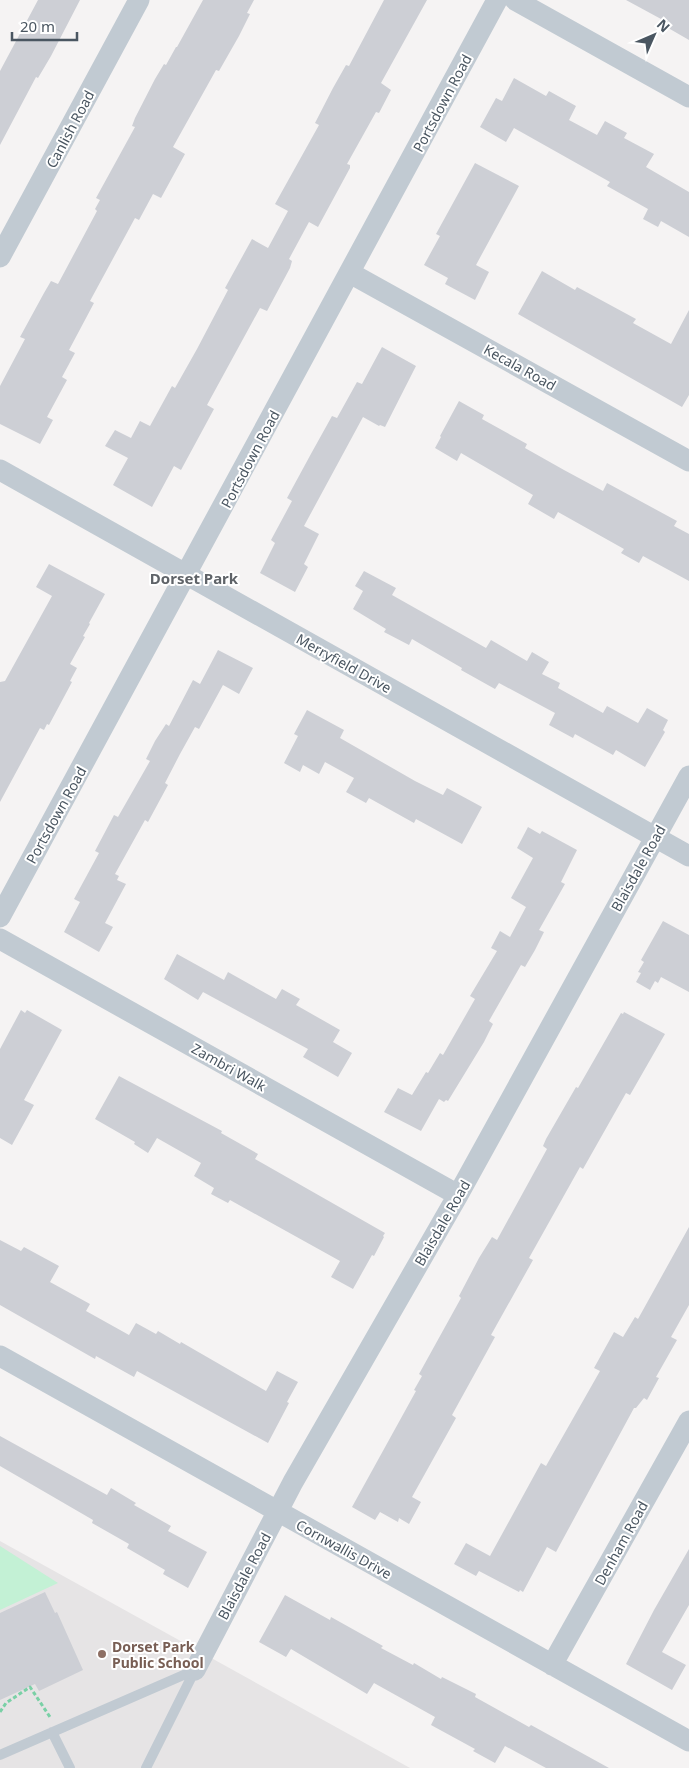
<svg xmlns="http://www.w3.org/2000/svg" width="689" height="1768" viewBox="0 0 689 1768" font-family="'Noto Sans',sans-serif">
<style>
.education{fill:#e6e4e5}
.green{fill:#c3f1d5}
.building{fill:#cdcfd5}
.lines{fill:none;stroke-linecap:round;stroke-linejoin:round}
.path{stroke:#7ad0a6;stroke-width:3;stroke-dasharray:4 2.5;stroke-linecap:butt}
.service{stroke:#c1cad2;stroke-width:10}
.minor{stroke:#c1cad2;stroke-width:21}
.education-dot{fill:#8d6e63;stroke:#fff;stroke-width:2}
.labels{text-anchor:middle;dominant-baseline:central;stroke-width:4;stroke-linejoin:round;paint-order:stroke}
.street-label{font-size:14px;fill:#4a5661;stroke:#fff}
.education-label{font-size:14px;font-weight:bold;fill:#785e54;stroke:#fff;text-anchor:start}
.neighbourhood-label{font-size:15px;font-weight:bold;fill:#5f6368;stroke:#fff}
</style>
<rect width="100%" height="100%" fill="#f5f3f3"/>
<path class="education" d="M 0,1541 L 410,1768 L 0,1768 Z"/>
<path class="green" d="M 0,1546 L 58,1583 L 0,1610 Z"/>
<path class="building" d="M 38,0 L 80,0 L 51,56 L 38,78 L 36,77 L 0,145 L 0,71 Z
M 203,0 L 254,0 L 247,13 L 250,14 L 239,36 L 219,71 L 216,70 L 173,147 L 185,154 L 161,198 L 153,194 L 139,220 L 135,218 L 90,301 L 94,303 L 69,350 L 75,353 L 62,377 L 67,380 L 47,417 L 53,420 L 40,444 L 0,424 L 0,386 L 25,339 L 20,337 L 44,293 L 51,281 L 58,284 L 97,211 L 95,209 L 100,200 L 96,198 L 135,127 L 132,126 L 135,118 L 155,79 L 164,64 L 166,65 L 176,47 L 177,47 Z
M 384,0 L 427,0 L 381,83 L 391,90 L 379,113 L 376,112 L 347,164 L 350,165 L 350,168 L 318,227 L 309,222 L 289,259 L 292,261 L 290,268 L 267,311 L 260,308 L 207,405 L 214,409 L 181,470 L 174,466 L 152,507 L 113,485 L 128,458 L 105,446 L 115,430 L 131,438 L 140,421 L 150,426 L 172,386 L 175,388 L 197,349 L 228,290 L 225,288 L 252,239 L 268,248 L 288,211 L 275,204 L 319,125 L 315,123 L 333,88 L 346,65 L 349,66 Z
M 626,0 L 689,0 L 689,40 L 663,25 L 664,23 L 660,21 L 661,19 Z
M 514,78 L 546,96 L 549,91 L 576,106 L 569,120 L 597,135 L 605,121 L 627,133 L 624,138 L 654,154 L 646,167 L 689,192 L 689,237 L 661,221 L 658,227 L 643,219 L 648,209 L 607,186 L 610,182 L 514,128 L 506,142 L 480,127 L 496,98 L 502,101 Z
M 475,163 L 519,186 L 476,265 L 489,272 L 475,300 L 445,284 L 448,278 L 424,265 L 440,236 L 436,234 Z
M 542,271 L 575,290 L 577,287 L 636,319 L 633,323 L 671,344 L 689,310 L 689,395 L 682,407 L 518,314 Z
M 382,347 L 416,366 L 385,427 L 380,425 L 379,426 L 363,417 L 304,526 L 319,534 L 304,564 L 308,567 L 295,592 L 260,573 L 275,543 L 271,540 L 292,501 L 287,498 L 312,452 L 332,416 L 337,418 L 357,382 L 362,384 Z
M 459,401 L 484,415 L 482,419 L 527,444 L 525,448 L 564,470 L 603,491 L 607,483 L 677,521 L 674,526 L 689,534 L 689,581 L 643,556 L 639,563 L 621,553 L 624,549 L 558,512 L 554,519 L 528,504 L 533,495 L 461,453 L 457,461 L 435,448 L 441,437 L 440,436 Z
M 49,564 L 105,594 L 89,623 L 90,624 L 83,636 L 85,637 L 70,664 L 77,668 L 70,681 L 72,682 L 49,725 L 47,724 L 44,730 L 40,728 L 0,802 L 0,682 L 5,681 L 52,596 L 36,587 Z
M 364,571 L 396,588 L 392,595 L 486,648 L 491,640 L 527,661 L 532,652 L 549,662 L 542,674 L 560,683 L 558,688 L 603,713 L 607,706 L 638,723 L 647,708 L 668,720 L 663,730 L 665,732 L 645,767 L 616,750 L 613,755 L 575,734 L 573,738 L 549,725 L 555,713 L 499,683 L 495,689 L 461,670 L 462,668 L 412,639 L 409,645 L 384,632 L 386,629 L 353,609 L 363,591 L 355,586 Z
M 218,650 L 253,668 L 239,694 L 223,685 L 199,729 L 195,727 L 180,754 L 165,783 L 168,785 L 148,822 L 145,820 L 115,874 L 119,876 L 117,880 L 126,884 L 105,923 L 113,927 L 99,952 L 64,932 L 80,902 L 74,899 L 99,853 L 95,851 L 114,815 L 118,817 L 150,761 L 146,759 L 155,741 L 166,724 L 169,726 L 193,680 L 200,684 Z
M 307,710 L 344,730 L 340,738 L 415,781 L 443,795 L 447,788 L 482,807 L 462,844 L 416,819 L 414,823 L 369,798 L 366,803 L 346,792 L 354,778 L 325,762 L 319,774 L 303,765 L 300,772 L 284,763 L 298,736 L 294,734 Z
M 528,827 L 540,834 L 542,831 L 577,850 L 561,882 L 565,884 L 539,930 L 544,932 L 535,950 L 525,967 L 521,965 L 489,1021 L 493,1024 L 484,1042 L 448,1101 L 446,1100 L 444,1102 L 439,1099 L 421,1131 L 384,1112 L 398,1088 L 412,1095 L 426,1072 L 428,1073 L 440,1053 L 443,1055 L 475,999 L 470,996 L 497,951 L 491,948 L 500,931 L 510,937 L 526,907 L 511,898 L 533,858 L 517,848 Z
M 663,921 L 689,935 L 689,992 L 661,977 L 658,983 L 655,981 L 650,990 L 636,982 L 641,973 L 638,972 L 644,962 L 641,960 Z
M 177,954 L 224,980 L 228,972 L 276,999 L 282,989 L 300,999 L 296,1005 L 340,1030 L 333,1042 L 352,1053 L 338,1077 L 303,1057 L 308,1049 L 203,992 L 198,1000 L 164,979 Z
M 21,1010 L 25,1013 L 27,1010 L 62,1030 L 24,1100 L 34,1105 L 12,1145 L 0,1138 L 0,1049 Z
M 624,1012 L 665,1034 L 630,1095 L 626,1093 L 583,1169 L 580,1167 L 529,1258 L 533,1260 L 491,1335 L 495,1337 L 452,1415 L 456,1418 L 412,1497 L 421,1502 L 409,1524 L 399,1518 L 398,1522 L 380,1512 L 375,1520 L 352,1507 L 416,1391 L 414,1390 L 422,1376 L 419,1374 L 461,1298 L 459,1296 L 479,1258 L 492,1237 L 497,1240 L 547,1149 L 543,1146 L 546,1139 L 576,1087 L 578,1088 L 621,1013 L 623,1014 Z
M 119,1076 L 222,1131 L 221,1133 L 258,1154 L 255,1159 L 385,1233 L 383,1236 L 384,1237 L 374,1256 L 372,1255 L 353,1289 L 331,1277 L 340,1261 L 230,1200 L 228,1203 L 211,1194 L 214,1188 L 194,1176 L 201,1163 L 157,1138 L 148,1153 L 134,1144 L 135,1142 L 95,1119 Z
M 689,1227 L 689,1305 L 671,1337 L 677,1340 L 656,1377 L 659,1378 L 647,1400 L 644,1398 L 636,1408 L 634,1408 L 556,1552 L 547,1547 L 523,1592 L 520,1590 L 519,1592 L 479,1571 L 476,1576 L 454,1564 L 466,1543 L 490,1556 L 541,1463 L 546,1466 L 600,1371 L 594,1368 L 614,1332 L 623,1337 L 635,1317 L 638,1319 Z
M 0,1240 L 21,1251 L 24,1247 L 59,1266 L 50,1282 L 90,1304 L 86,1311 L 129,1335 L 136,1323 L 156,1334 L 158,1331 L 180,1344 L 181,1342 L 266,1391 L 277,1371 L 298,1382 L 287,1402 L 289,1403 L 268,1443 L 137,1371 L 134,1377 L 96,1356 L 95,1359 L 0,1305 Z
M 0,1436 L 107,1495 L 111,1488 L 136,1503 L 134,1505 L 171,1526 L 168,1531 L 207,1552 L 188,1588 L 163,1574 L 165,1570 L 127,1548 L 129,1544 L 92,1523 L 93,1520 L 0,1466 Z
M 689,1549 L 689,1605 L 662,1652 L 686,1665 L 672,1690 L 626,1664 L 654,1610 Z
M 45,1592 L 55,1613 L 57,1612 L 83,1670 L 39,1691 L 35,1684 L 0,1700 L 0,1613 Z
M 285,1595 L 330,1620 L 331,1617 L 383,1646 L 381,1648 L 413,1665 L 414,1663 L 441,1679 L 442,1677 L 476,1694 L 475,1697 L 529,1727 L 531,1725 L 609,1768 L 546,1768 L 505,1746 L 495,1763 L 473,1751 L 475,1749 L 431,1725 L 435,1717 L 374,1683 L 367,1694 L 291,1649 L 286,1657 L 259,1642 Z"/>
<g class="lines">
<path class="path" d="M 0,1712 L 6,1703 L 30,1687 L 50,1717"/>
<path class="service" d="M 52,1732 L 70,1768
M 0,1755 L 195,1670
M 146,1768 L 195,1670"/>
<path class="minor" d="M 515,0 L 689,97
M 0,257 L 139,0
M 350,273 L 689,461
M 0,470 L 689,856
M 0,917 L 497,0
M 0,939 L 458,1195
M 0,1356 L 689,1741
M 552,1665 L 689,1421
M 195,1670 L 293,1482 L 458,1195 L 689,776"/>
</g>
<circle class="education-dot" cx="102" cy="1654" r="5"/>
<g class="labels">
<g class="street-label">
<text transform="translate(442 103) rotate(-62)">Portsdown Road</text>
<text transform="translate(70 129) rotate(-62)">Canlish Road</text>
<text transform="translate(520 367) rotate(29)">Kecala Road</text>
<text transform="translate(250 459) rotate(-62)">Portsdown Road</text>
<text transform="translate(344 663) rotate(29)">Merryfield Drive</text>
<text transform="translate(56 815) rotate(-61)">Portsdown Road</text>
<text transform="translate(638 868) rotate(-61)">Blaisdale Road</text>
<text transform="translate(229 1067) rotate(29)">Zambri Walk</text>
<text transform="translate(442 1223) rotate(-60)">Blaisdale Road</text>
<text transform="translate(621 1543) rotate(-61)">Denham Road</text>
<text transform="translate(344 1549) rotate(29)">Cornwallis Drive</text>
<text transform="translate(244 1576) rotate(-62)">Blaisdale Road</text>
</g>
<g class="education-label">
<text x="112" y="1646">Dorset Park<tspan x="112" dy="16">Public School</tspan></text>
</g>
<g class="neighbourhood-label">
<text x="194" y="578">Dorset Park</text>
</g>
</g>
<g transform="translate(654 35) rotate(45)" stroke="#ffffff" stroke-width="4" paint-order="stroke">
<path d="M0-4L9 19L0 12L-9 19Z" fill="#4a5661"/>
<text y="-8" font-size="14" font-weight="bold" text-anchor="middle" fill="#4a5661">N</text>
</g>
<path d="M12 32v8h65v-8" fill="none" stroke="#4a5661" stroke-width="2.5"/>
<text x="20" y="32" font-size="15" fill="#4a5661" stroke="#ffffff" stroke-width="4" paint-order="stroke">20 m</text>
</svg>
